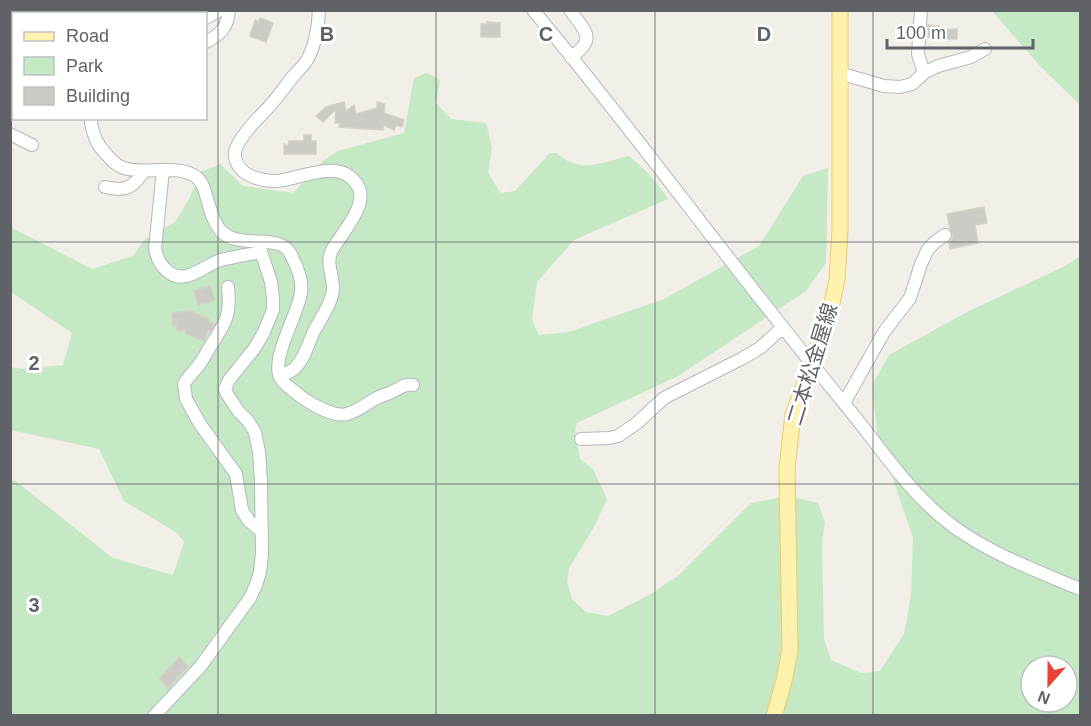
<svg xmlns="http://www.w3.org/2000/svg" width="1091" height="726" viewBox="0 0 1091 726" font-family="Arial,'Noto Sans JP',sans-serif">
<style>
.green{fill:#c5e8c5;fill-rule:evenodd}
.building{fill:#cccac5;stroke:#d6d1c6;stroke-width:1.5}
.lines{fill:none;stroke-linecap:round;stroke-linejoin:round}
.minor-casing{stroke:#b5b8bc;stroke-width:14}
.major-casing{stroke:#f2c960;stroke-width:17}
.minor{stroke:#fff;stroke-width:12}
.major{stroke:#fff2af;stroke-width:15}
.grid{fill:none;stroke:#5f6368;stroke-width:1.5;stroke-opacity:0.55}
.labels{text-anchor:middle;dominant-baseline:central;stroke-width:6;stroke-linejoin:round;paint-order:stroke}
.street-label{font-size:21px;fill:#5f6368;stroke:#fff}
.grid-label{font-size:20px;text-anchor:middle;font-weight:bold;fill:#5f6368;stroke:#fff;stroke-width:6;stroke-linejoin:round;paint-order:stroke}
</style>
<rect width="100%" height="100%" fill="#f1efe8"/>
<path class="green" d="M 992,11 L 1080,11 L 1080,105 L 1041,67 Z
M 426,73 L 437,78 L 440,81 L 436,103 L 451,119 L 486,123 L 492,147 L 488,172 L 500,193 L 515,191 L 550,153 L 557,153 C 579,175 602,162 629,156 C 645,169 657,182 668,199 L 574,240 L 537,282 L 532,320 L 539,335 L 569,332 L 664,299 L 759,246 L 803,176 L 828,168 L 826,263 L 806,291 L 678,376 L 577,423 L 575,431 L 580,459 L 593,469 L 607,499 L 594,527 L 569,568 L 567,582 L 572,599 L 586,612 L 608,616 L 649,595 L 679,575 L 751,503 L 788,496 L 818,503 L 825,522 L 822,542 L 824,639 L 831,660 L 861,673 L 880,671 L 904,634 L 911,596 L 913,538 L 877,432 L 872,385 L 889,355 L 965,313 L 1065,266 L 1080,256 L 1080,715 L 11,715 L 11,481 L 14,480 L 113,558 L 173,575 L 184,542 L 177,533 L 124,501 L 99,449 L 11,430 L 11,367 L 22,369 L 63,365 L 72,333 L 11,292 L 10,227 L 92,269 L 133,256 L 145,239 L 175,222 L 189,199 L 201,172 L 220,164 L 243,186 L 293,193 L 324,160 L 338,151 L 404,133 L 414,78 ZM 1031,666 L 1067,666 L 1067,702 L 1031,702 Z"/>
<path class="building" d="M 260,18 L 273,23 L 266,42 L 250,36 L 255,20 L 259,22 Z
M 487,22 L 500,23 L 500,37 L 481,37 L 481,24 L 487,24 Z
M 928,25 L 939,26 L 939,30 L 957,29 L 957,39 L 934,39 L 934,37 L 928,37 Z
M 344,102 L 346,111 L 354,105 L 356,114 L 377,108 L 377,102 L 385,104 L 384,113 L 404,120 L 402,127 L 396,125 L 394,130 L 383,125 L 383,130 L 339,127 L 340,123 L 335,123 L 336,109 L 323,122 L 316,116 L 326,107 Z
M 304,135 L 311,135 L 311,141 L 316,141 L 316,154 L 284,154 L 284,144 L 288,146 L 289,141 L 304,141 Z
M 984,207 L 987,223 L 975,225 L 978,243 L 950,249 L 949,242 L 952,240 L 953,235 L 950,229 L 947,214 Z
M 210,286 L 215,300 L 198,305 L 194,291 Z
M 190,311 L 209,319 L 208,321 L 215,324 L 211,331 L 208,330 L 204,341 L 186,334 L 185,330 L 177,331 L 176,325 L 173,326 L 172,313 Z
M 179,657 L 188,666 L 168,688 L 159,679 Z"/>
<g class="lines">
<defs>
<path id="minor" d="M 122,10 L 124,14
M 533,10 C 640,138 737,274 843,402 C 879,445 909,494 954,527 C 993,555 1037,571 1080,589
M 570,10 C 586,32 597,39 571,57
M 921,10 L 918,54 L 924,73
M 92,14 L 97,10
M 10,16 L 13,10
M 206,18 L 220,10
M 206,42 C 220,35 228,27 229,10
M 839,73 L 884,86 L 900,87 L 912,84 L 924,73 L 938,66 L 971,57 L 985,49
M 10,94 L 14,94
M 91,118 C 90,126 94,133 96,140 C 99,146 102,150 107,155 C 112,161 117,166 124,168 C 145,176 190,160 202,184 C 209,199 209,216 220,230 C 238,251 279,232 290,253 C 296,264 303,280 301,292 C 299,314 269,359 281,379 C 284,384 290,388 294,391 C 305,401 333,418 347,414 C 359,411 368,402 379,397 C 383,395 388,394 392,392 C 400,388 404,384 413,385
M 10,134 L 32,145
M 163,170 L 155,249 C 158,260 160,266 170,273 C 185,284 203,267 218,261 C 231,257 247,255 261,252
M 105,187 C 125,192 133,188 144,171
M 228,287 C 231,314 226,323 211,345 C 208,350 205,356 201,362 C 196,370 188,376 184,384 L 186,399 L 200,424 L 236,474 L 242,510 L 249,521 L 262,532
M 279,375 C 285,374 291,372 295,368 C 305,358 308,344 314,331 C 321,318 331,305 333,290 C 334,276 325,264 332,250 C 341,234 369,205 358,186 C 342,158 307,176 283,180 C 274,182 265,181 256,178 C 250,176 245,174 241,169 C 237,165 234,158 235,152 C 238,139 255,121 264,112 C 276,100 285,86 296,73 C 299,70 302,67 305,63 C 315,49 318,27 319,10
M 844,403 L 884,332 L 910,298 L 921,264 L 928,249 L 935,242 L 945,235
M 581,439 L 609,438 L 618,436 L 637,423 L 664,398 L 743,358 L 760,348 L 783,327
M 154,716 L 200,667 L 250,598 L 256,585 L 260,572 L 262,554 L 261,480 L 259,452 L 255,432 L 248,421 L 239,412 L 227,394 L 225,389 L 229,380 L 254,349 L 263,334 L 273,310 L 273,298 L 271,282 L 258,242"/>
<path id="major" d="M 774,716 L 784,681 L 790,650 L 787,468 L 793,415 L 829,317 L 837,280 L 840,230 L 840,10"/>
</defs>
<use href="#minor" class="minor-casing"/>
<use href="#major" class="major-casing"/>
<use href="#minor" class="minor"/>
<use href="#major" class="major"/>
</g>
<path class="grid" d="M 218,10 L 218,716M 436,10 L 436,716M 655,10 L 655,716M 873,10 L 873,716M 10,242 L 1080,242M 10,484 L 1080,484"/>
<g class="labels">
<g class="street-label">
<text transform="translate(812 364) rotate(-73)">二本松金屋線</text>
</g>
</g>
<g class="grid-label">
<text x="327" y="41">B</text>
<text x="546" y="41">C</text>
<text x="764" y="41">D</text>
<text x="34" y="370">2</text>
<text x="34" y="612">3</text>
</g>
<rect width="1091" height="726" fill="none" stroke="#5f6368" stroke-width="24"/>
<rect x="12" y="12" width="195" height="108" fill="#ffffff" stroke="#bfc1c3" stroke-width="1.5"/>
<rect x="24" y="32" width="30" height="9" fill="#fff2af" stroke="#bfc1c3" stroke-width="1.5"/>
<text x="66" y="42" font-size="18" fill="#5f6368">Road</text>
<rect x="24" y="57" width="30" height="18" fill="#c5e8c5" stroke="#bfc1c3" stroke-width="1.5"/>
<text x="66" y="72" font-size="18" fill="#5f6368">Park</text>
<rect x="24" y="87" width="30" height="18" fill="#cccac5" stroke="#bfc1c3" stroke-width="1.5"/>
<text x="66" y="102" font-size="18" fill="#5f6368">Building</text>
<g transform="translate(1049 684) rotate(201)"><circle r="28" fill="#ffffff" stroke="#bfc1c3" stroke-width="1.5"/>
<path d="M0-4.5L10 22L0 15L-10 22Z" fill="#ea4335"/>
<text y="-9" font-size="16" font-weight="bold" text-anchor="middle" fill="#5f6368">N</text>
</g>
<path d="M887 39v9h146v-9" fill="none" stroke="#5f6368" stroke-width="3"/>
<text x="896" y="39" font-size="18" fill="#5f6368" stroke="#ffffff" stroke-width="4.5" paint-order="stroke">100 m</text>
</svg>
